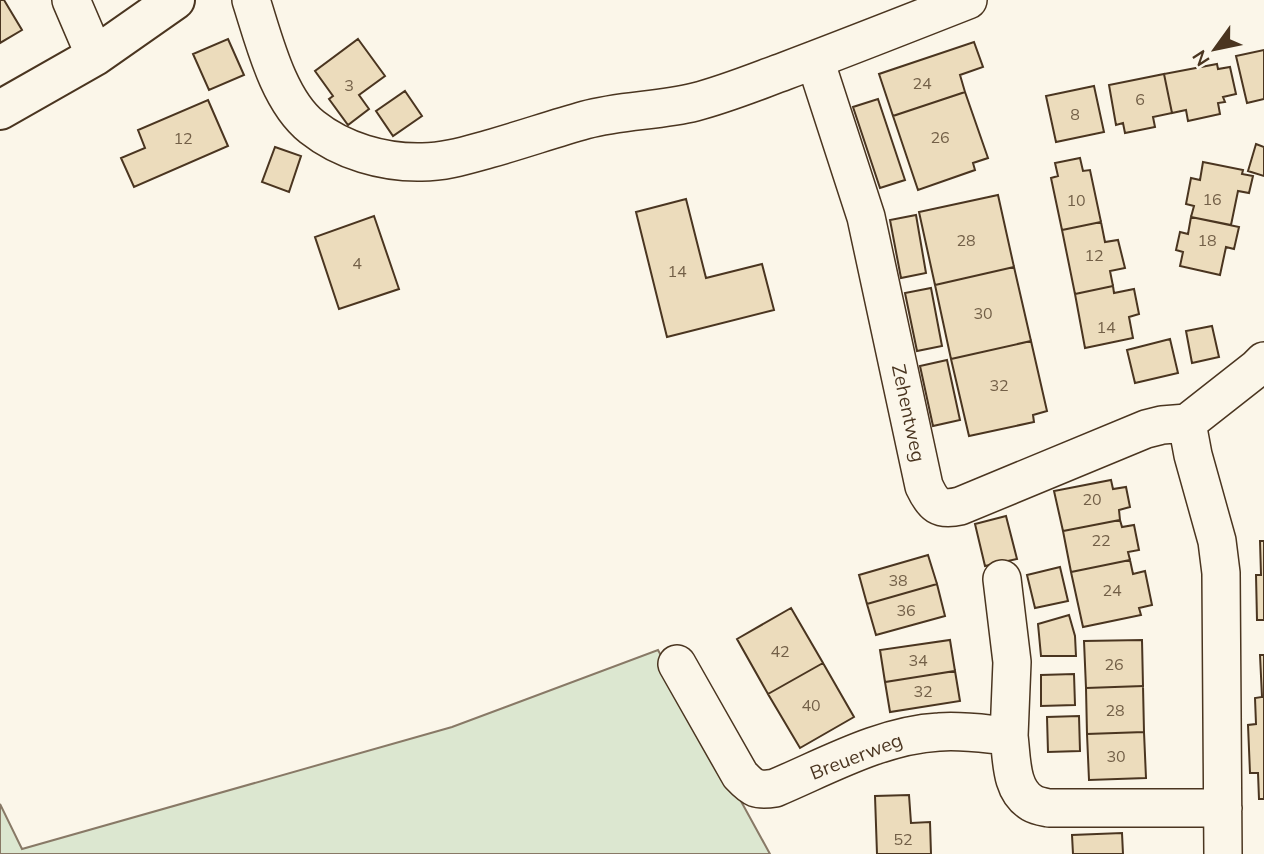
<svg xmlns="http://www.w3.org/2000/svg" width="1264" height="854" viewBox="0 0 1264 854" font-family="Mulish,sans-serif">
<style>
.green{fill:#dce7d0;stroke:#887966;stroke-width:2}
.building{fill:#ecdcbc;stroke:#4a3520;stroke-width:2}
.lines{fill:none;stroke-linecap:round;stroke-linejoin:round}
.minor-casing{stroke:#4a3520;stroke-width:40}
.major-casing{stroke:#4a3520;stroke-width:42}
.minor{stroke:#fbf6e9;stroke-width:37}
.major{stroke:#fbf6e9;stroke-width:38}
.labels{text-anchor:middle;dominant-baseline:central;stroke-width:5;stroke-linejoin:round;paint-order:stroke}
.number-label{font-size:16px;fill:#725f47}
.street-label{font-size:19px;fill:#4a3520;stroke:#fbf6e9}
</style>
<rect width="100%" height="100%" fill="#fbf6e9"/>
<path class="green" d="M 658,650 L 770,854 L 0,854 L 0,804 L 22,849 L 452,727 Z"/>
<path class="building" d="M 0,0 L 4,0 L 22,30 L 0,43 Z
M 228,39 L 244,75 L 209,90 L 193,54 Z
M 358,39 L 385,76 L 359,95 L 369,109 L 348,125 L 329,99 L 333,96 L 315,71 Z
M 974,42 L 983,67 L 960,75 L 965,92 L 893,116 L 879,74 Z
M 1264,50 L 1264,99 L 1247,103 L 1236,56 Z
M 1217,64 L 1218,69 L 1230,67 L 1236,94 L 1223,97 L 1225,102 L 1218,103 L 1220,114 L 1188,121 L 1186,110 L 1172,113 L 1164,74 Z
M 1164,74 L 1172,113 L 1153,117 L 1155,127 L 1125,133 L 1123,123 L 1116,125 L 1109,85 Z
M 1094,86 L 1104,132 L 1056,142 L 1046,96 Z
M 405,91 L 422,116 L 393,136 L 376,111 Z
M 965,92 L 988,158 L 973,163 L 975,170 L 918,190 L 893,116 Z
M 878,99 L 905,180 L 880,188 L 853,107 Z
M 208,100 L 228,146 L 134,187 L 121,158 L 145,148 L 138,130 Z
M 1256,144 L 1264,147 L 1264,176 L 1248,171 Z
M 275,147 L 301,156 L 289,192 L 262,182 Z
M 1080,158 L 1083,171 L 1090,170 L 1101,222 L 1062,230 L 1051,178 L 1058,176 L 1055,163 Z
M 1203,162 L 1243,170 L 1242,174 L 1253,176 L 1249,193 L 1238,191 L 1231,225 L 1191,217 L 1194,206 L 1186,204 L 1191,178 L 1200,180 Z
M 998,195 L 1014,267 L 935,285 L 919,212 Z
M 686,199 L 706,278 L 762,264 L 774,310 L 667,337 L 636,212 Z
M 916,215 L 926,273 L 901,278 L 890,220 Z
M 374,216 L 399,289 L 339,309 L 315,237 Z
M 1191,217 L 1239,227 L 1234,249 L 1226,247 L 1220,275 L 1180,266 L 1183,252 L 1176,250 L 1180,232 L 1188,234 Z
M 1101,222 L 1105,242 L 1118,240 L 1125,268 L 1110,271 L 1113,286 L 1075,294 L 1062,230 Z
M 1014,267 L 1031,341 L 951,359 L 935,285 Z
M 1113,286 L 1114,293 L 1134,289 L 1139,314 L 1129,317 L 1133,338 L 1085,348 L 1075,294 Z
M 931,288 L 942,346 L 917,351 L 905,293 Z
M 1212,326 L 1219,357 L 1192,363 L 1186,331 Z
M 1170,339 L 1178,373 L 1135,383 L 1127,350 Z
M 1031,341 L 1047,411 L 1033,415 L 1034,422 L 969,436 L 951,359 Z
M 947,360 L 960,420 L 933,426 L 920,366 Z
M 1111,480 L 1113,489 L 1126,487 L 1130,507 L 1119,510 L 1120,520 L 1063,531 L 1054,491 Z
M 1006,516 L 1017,559 L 985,566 L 975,524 Z
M 1120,520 L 1122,527 L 1134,525 L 1139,550 L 1128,552 L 1130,560 L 1071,572 L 1063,531 Z
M 1260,541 L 1264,541 L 1264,620 L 1257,620 L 1256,575 L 1261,575 Z
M 928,555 L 937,584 L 867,604 L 859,575 Z
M 1130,560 L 1133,574 L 1145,571 L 1152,605 L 1139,608 L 1141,615 L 1083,627 L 1071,572 Z
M 1060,567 L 1068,601 L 1035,608 L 1027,575 Z
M 937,584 L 945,616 L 876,635 L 867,604 Z
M 791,608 L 823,663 L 768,694 L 737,639 Z
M 1069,615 L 1075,636 L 1076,656 L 1041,656 L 1038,624 Z
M 950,640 L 955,671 L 885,682 L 880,650 Z
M 1142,640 L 1143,686 L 1086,688 L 1084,641 Z
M 1260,655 L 1264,655 L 1264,799 L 1259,799 L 1258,773 L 1250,773 L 1248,725 L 1256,724 L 1255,698 L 1262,697 Z
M 823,663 L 854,717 L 800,748 L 768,694 Z
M 955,671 L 960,701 L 890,712 L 885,682 Z
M 1074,674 L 1075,705 L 1041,706 L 1041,675 Z
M 1143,686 L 1144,732 L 1087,734 L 1086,688 Z
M 1079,716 L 1080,751 L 1048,752 L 1047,717 Z
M 1144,732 L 1146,778 L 1089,780 L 1087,734 Z
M 909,795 L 911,823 L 930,822 L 931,854 L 877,854 L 875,796 Z
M 1122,833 L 1123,854 L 1073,854 L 1072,835 Z"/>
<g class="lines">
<defs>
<path id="minor" d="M 71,0 L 95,56
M 251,0 C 264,40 278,100 312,127 C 342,151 384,163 422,162 C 445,162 467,155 489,149 C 521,140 553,129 585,120 C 621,110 659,111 695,102 C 726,94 755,82 785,71 C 846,48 907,24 968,0
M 815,60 L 866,217 L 924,486 C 933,505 939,511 960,506 L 1146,429 L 1162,425 L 1187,423
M 1002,579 L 1012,662 L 1009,736
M 677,664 L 740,775 C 753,789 757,791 775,788 C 827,766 882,735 939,732 C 963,730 986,734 1009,736 C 1012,759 1010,790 1032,803 C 1037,806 1044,807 1049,808 L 1223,808
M 1223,854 L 1221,573 L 1217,541 L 1193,455 L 1187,423 L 1257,368 L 1264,361"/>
<path id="major" d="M 0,110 L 95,56 L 175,0"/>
</defs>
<use href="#minor" class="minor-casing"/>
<use href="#major" class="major-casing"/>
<use href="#minor" class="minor"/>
<use href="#major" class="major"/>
</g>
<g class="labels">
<g class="number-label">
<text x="922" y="83">24</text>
<text x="349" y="85">3</text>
<text x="1140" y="99">6</text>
<text x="1075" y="114">8</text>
<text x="940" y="137">26</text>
<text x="183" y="138">12</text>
<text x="1212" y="199">16</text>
<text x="1076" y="200">10</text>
<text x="966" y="240">28</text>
<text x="1207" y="240">18</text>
<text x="1094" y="255">12</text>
<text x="357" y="263">4</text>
<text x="677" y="271">14</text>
<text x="983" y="313">30</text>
<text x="1106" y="327">14</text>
<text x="999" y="385">32</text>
<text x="1092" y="499">20</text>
<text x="1101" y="540">22</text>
<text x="898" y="580">38</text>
<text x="1112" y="590">24</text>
<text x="906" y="610">36</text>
<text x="780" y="651">42</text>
<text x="918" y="660">34</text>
<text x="1114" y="664">26</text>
<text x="923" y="691">32</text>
<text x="811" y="705">40</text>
<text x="1115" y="710">28</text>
<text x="1116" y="756">30</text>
<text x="903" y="839">52</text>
</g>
<g class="street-label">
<text transform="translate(909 413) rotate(78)">Zehentweg</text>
<text transform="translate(856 756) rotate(-21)">Breuerweg</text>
</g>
</g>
<g transform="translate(1215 49) rotate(237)" stroke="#fbf6e9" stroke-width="5" paint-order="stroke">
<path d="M0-5L12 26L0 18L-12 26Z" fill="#4a3520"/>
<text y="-10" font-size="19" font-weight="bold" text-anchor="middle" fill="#4a3520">N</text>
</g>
</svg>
